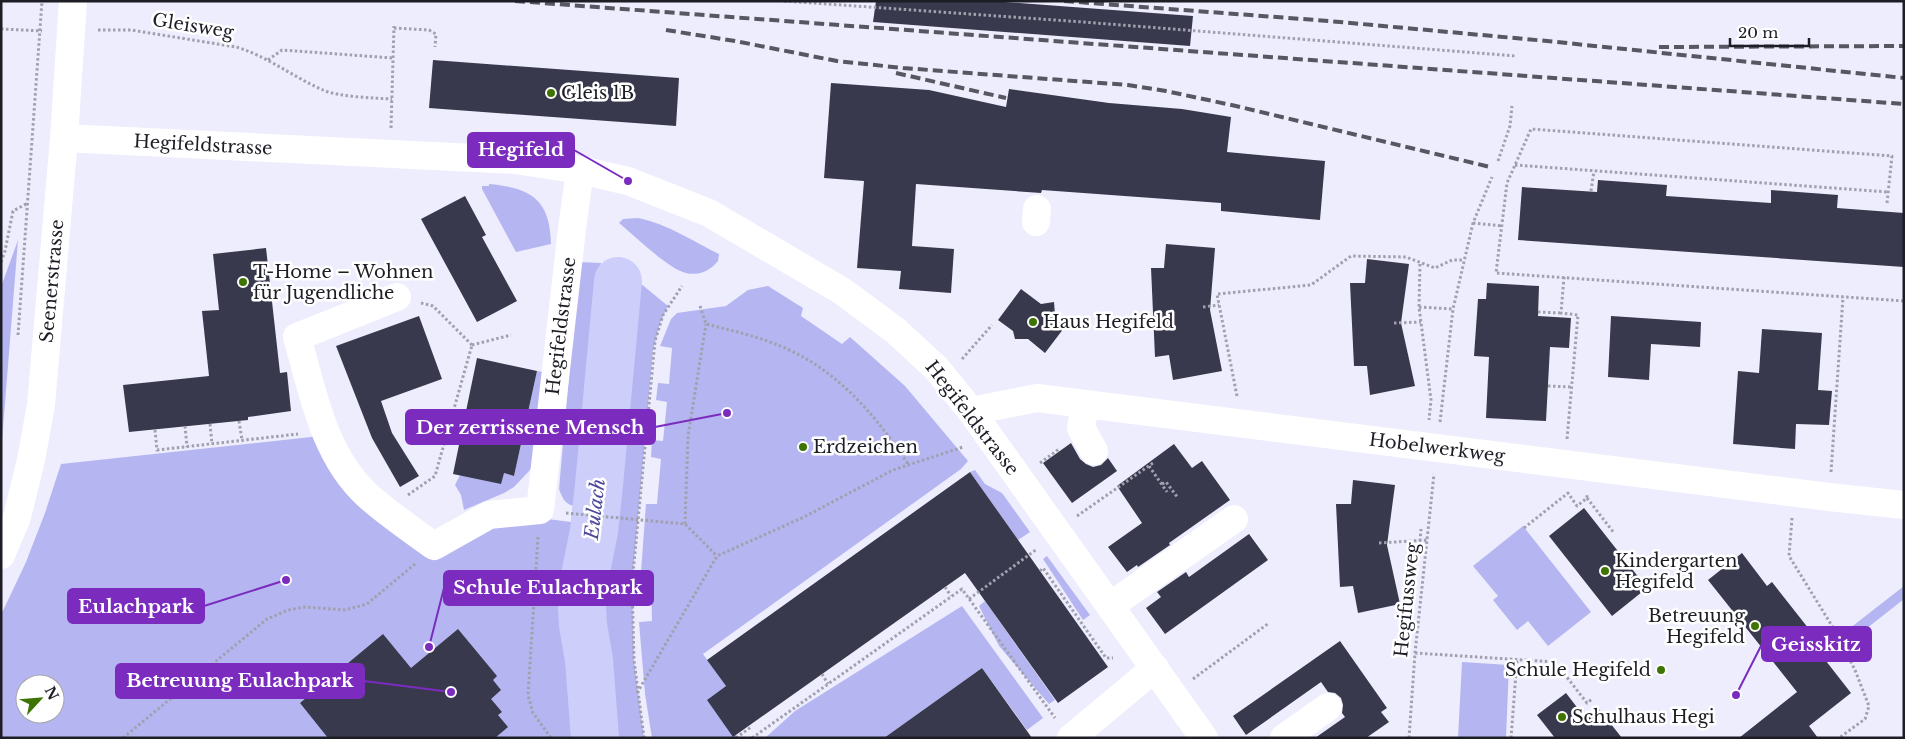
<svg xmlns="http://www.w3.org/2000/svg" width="1905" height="739" viewBox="0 0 1905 739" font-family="'Libre Baskerville',serif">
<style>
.green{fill:#b5b6f1;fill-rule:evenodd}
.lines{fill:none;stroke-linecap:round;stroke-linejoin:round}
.river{stroke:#cdcef9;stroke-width:48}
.building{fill:#39394d}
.path{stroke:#a0a0ae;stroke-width:3;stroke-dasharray:2.5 2.5;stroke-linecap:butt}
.minor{stroke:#fff;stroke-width:28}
.major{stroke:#fff;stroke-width:28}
.rail{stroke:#575762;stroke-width:4;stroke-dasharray:10 5;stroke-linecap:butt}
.poi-dot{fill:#3e7401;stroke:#fff;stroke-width:2}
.labels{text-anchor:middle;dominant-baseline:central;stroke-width:5;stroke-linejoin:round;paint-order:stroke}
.street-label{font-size:18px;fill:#1d1d26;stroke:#fff}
.poi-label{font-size:18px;fill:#1d1d26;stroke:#fff;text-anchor:start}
.water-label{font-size:19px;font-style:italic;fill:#50499a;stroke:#fff}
.leader{fill:none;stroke:#7b2cbf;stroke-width:2}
.callout-dot{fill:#7b2cbf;stroke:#fff;stroke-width:2}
.callout{fill:#7b2cbf;stroke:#7b2cbf;stroke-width:2}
.callout-label{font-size:19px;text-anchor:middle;font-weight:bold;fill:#fff}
</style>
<rect width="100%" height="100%" fill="#ededfd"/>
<path class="green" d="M 489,184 C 531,188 550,199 551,244 L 516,252 L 482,189 L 482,186 L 489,186 Z
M 638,218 C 668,224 692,241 719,254 L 718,261 C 710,271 699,276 686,273 C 668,269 635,236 619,223 L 623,219 Z
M 18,240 L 1,453 L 1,287 Z
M 579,262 L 601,263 L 600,280 L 640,283 L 668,306 L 660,323 L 653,350 L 632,584 L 634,661 L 644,738 L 1,738 L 1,615 L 26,562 L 45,513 L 61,464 L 320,436 L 404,535 L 491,525 L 532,517 L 571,522 L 573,506 C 564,503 562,497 559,489 ZM 25,684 L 55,684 L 55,714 L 25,714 Z
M 768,286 L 803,308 L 801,316 L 842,344 L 850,337 L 905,386 L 968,461 L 961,469 L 703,654 L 726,686 L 710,698 L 738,738 L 652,738 L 645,694 L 639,622 L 652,621 L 651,573 L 641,572 L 646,504 L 657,504 L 661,459 L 651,457 L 652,440 L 663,441 L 667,402 L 656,400 L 658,383 L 669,384 L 672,348 L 660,346 L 671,319 L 677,313 L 726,306 L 748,290 Z
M 537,371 L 548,373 L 537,457 L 530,470 L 514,487 L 504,493 L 464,510 L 461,495 L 455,485 L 460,475 L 504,473 L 514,476 Z
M 975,470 L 985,484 L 1002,493 L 1030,532 L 1018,540 L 970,472 Z
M 1523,526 L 1591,612 L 1548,646 L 1528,621 L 1517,630 L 1493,600 L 1498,596 L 1473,566 Z
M 1047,556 L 1090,615 L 1083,620 L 1043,559 Z
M 1904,586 L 1904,599 L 1843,647 L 1836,639 Z
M 985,601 L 1055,700 L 1049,704 L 999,646 L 979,606 Z
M 962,606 L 1043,718 L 1027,730 L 982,668 L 884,738 L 765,738 L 795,711 Z
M 1462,662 L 1509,665 L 1506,738 L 1458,738 Z"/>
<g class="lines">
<path class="river" d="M 595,738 L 589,660 L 583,625 L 582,608 L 586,571 L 594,531 L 599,485 L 618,281"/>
</g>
<path class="building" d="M 876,1 L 991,1 L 1193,16 L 1190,46 L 873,22 Z
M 433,60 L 679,78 L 676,126 L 429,108 Z
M 831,83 L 929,90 L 1006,107 L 1009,89 L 1109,103 L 1182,109 L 1231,117 L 1227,152 L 1325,161 L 1320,220 L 1221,211 L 1221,203 L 1042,190 L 1041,193 L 916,184 L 912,246 L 954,249 L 951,293 L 899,289 L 901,271 L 857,268 L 864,181 L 824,178 Z
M 1598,180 L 1667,185 L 1666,196 L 1771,203 L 1771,190 L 1838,195 L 1837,208 L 1904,213 L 1904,267 L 1518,240 L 1522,187 L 1597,192 Z
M 465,196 L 486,235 L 482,237 L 517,301 L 477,322 L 421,219 Z
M 1166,244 L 1215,248 L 1210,310 L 1222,371 L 1173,380 L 1169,355 L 1155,357 L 1151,268 L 1164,268 Z
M 266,248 L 280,373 L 287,372 L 291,411 L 248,417 L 248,420 L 129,432 L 123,385 L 209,376 L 202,311 L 219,310 L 213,254 Z
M 1367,259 L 1409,264 L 1401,323 L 1415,386 L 1370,395 L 1367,366 L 1354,366 L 1350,283 L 1365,283 Z
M 1487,283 L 1539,286 L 1538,316 L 1571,318 L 1569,348 L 1550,347 L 1546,421 L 1486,418 L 1489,357 L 1474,356 L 1478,299 L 1486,299 Z
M 1021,289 L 1041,304 L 1054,302 L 1055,315 L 1067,324 L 1045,353 L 1028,339 L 1015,339 L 1013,331 L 998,320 Z
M 419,316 L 442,379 L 381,401 L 392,433 L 419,476 L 400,487 L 372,438 L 336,346 Z
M 1611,316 L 1701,322 L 1700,347 L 1651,344 L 1649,380 L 1608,377 Z
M 1762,329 L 1822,333 L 1818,390 L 1832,391 L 1829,425 L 1796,424 L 1795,449 L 1733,444 L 1738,371 L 1759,373 Z
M 477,358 L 537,371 L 514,476 L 504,473 L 501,484 L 453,474 Z
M 1071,443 L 1080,459 L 1086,464 L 1093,467 L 1101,465 L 1108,458 L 1117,471 L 1072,503 L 1043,463 Z
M 1174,444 L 1192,468 L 1202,461 L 1230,500 L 1169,543 L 1170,545 L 1138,567 L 1137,565 L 1127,572 L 1108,547 L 1142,523 L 1117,486 Z
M 970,472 L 1108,667 L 1058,703 L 965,573 L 733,737 L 707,700 L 726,686 L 707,660 Z
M 1353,480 L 1395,485 L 1387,545 L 1400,604 L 1358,613 L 1353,586 L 1340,587 L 1336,504 L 1351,504 Z
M 1584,508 L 1647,588 L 1612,616 L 1549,536 Z
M 1249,534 L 1268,560 L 1165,634 L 1146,608 L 1161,597 L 1157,592 L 1186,572 L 1189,577 Z
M 1742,553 L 1767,586 L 1772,582 L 1831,657 L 1826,661 L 1851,693 L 1809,726 L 1818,738 L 1739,738 L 1797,692 L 1708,580 Z
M 458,629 L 497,676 L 493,680 L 501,690 L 491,699 L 502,712 L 498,715 L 508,727 L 495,738 L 328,738 L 300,703 L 383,634 L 411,668 Z
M 1340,641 L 1387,708 L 1381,712 L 1389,722 L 1366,738 L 1315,738 L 1345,717 L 1342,713 L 1343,705 L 1341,698 L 1335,693 L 1328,692 L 1321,682 L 1246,735 L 1233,716 Z
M 982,668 L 1032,738 L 884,738 Z
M 1566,693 L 1586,719 L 1599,709 L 1622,738 L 1555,738 L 1537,715 Z"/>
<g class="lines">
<path class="path" d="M 784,1 L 1083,22 L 1516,56
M 394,28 L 429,30 L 436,34 L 435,47
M 1,29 L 42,31
M 98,30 L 131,30 L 236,47 C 267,56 293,77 323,90 C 338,97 375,98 392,99
M 268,60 L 282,50 L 393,58
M 391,128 L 394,26
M 1498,161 L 1510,126 L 1512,106
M 1515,165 L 1888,192
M 1591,191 L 1594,171
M 1887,203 L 1892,156 L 1531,129 L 1507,183 L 1496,273 L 1904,301
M 1473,223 L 1502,226
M 1,262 L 5,251 L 13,211 L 28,203
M 1420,264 L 1419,307 L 1431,400 L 1429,420
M 1564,277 L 1561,313 L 1578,315 L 1567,439
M 421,303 L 433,306 L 472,345
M 700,306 L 706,324 C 733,331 761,337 787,349 C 839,372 877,417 908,464
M 1203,307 L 1219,305
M 1419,307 L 1453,309
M 1538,312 L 1561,313
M 1394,323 L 1421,322
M 18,335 L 42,1
M 472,345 L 511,335
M 962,359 L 992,325
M 1548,386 L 1572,387
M 1237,396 L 1217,294 L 1311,285 L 1351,256 L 1406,257 L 1435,268 L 1452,260 L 1464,260
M 239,421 L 242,440
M 1440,422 L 1453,309 L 1473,223 L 1492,177
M 210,424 L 212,444
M 185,426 L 187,447
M 155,430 L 157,450 L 298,434
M 1040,463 L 1059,449
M 1149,466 L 1167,492
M 1831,472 L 1843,297
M 1162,484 L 1166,482 L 1178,498
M 408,495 L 435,476 L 472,345
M 1587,498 L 1614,533
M 566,513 L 685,524 L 717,556
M 1077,516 L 1153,463
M 1792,518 L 1789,556 L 1837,634 L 1855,670 L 1869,706 L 1865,719 L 1839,738
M 685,524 L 688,436 L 706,324
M 1524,528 L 1568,493 L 1577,506 L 1587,498 L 1587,494
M 538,537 L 528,695 L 533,713 L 551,738
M 1420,541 L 1421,529
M 1379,543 L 1427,540
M 1040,571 L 1043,568 L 1106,658 L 1113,658
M 945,587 L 951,596
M 969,599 L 1037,549
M 1415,653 L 1555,662 L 1587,703 L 1592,699
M 822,674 L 828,684
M 1193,679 L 1269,623
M 637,693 L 717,556 L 804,517 L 893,470 L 963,447
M 123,738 L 267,619 L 288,610 L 305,607 L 345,610 L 367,604 L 415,564
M 644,738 L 634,660 L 632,584 L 655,341 L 663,315 L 682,286
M 736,738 L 751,727
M 752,738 L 962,589 L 1055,718
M 1409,738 L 1415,653 L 1434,474
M 1511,738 L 1517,660"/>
<path class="minor" d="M 64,138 L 515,160 L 580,170 L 628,181 L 709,213 L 842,291 L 896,331 L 937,369 L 971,411 L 1204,738
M 1036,222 L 1037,209
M 397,297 L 297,337 C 313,392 323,454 367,495 C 388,514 412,530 434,546 L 489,515 L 540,510 L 572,229 L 580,170
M 1085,405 L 1081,428 L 1094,451
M 971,411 L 1037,398 L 1829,497 L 1904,505
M 1110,606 L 1234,519
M 1071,738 L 1155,668
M 1284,738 L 1328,707"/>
<path class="major" d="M 1,555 L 17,517 L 31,460 L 41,405 L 64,138 L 73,1"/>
<path class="rail" d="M 515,1 L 1904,104
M 1064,1 L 1329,21 L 1547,41 L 1904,78
M 666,30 L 735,41 L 837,61 L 903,68 L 1128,85 L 1166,91 L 1236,106 L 1490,167
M 1659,47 L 1904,46
M 896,73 L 1006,98"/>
</g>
<g class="poi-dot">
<circle cx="551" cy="93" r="5"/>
<circle cx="243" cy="282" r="5"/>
<circle cx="1033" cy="322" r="5"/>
<circle cx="803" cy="447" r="5"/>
<circle cx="1605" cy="571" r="5"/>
<circle cx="1755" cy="626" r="5"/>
<circle cx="1661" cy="670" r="5"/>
<circle cx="1562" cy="717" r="5"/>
</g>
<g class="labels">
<g class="street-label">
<text transform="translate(193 26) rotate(9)">Gleisweg</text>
<text transform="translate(203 145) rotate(3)">Hegifeldstrasse</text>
<text transform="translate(52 281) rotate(-85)">Seenerstrasse</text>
<text transform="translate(561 326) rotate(-83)">Hegifeldstrasse</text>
<text transform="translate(972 418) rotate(52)">Hegifeldstrasse</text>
<text transform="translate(1437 448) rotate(7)">Hobelwerkweg</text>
<text transform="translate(1407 600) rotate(-84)">Hegifussweg</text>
</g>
<g class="poi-label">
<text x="561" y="93">Gleis 1B</text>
<text x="253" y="272">T-Home – Wohnen<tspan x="253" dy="21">für Jugendliche</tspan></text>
<text x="1043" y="322">Haus Hegifeld</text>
<text x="813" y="447">Erdzeichen</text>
<text x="1615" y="561">Kindergarten<tspan x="1615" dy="21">Hegifeld</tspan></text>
<text x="1745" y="616" text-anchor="end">Betreuung<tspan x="1745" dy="21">Hegifeld</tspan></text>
<text x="1651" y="670" text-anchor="end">Schule Hegifeld</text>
<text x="1572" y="717">Schulhaus Hegi</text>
</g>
<g class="water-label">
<text transform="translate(595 509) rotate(-83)">Eulach</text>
</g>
</g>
<path class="leader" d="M628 181L574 150M727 413L655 427M429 647L444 588M286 580L204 606M1736 695L1762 644M451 692L364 681"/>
<g class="callout-dot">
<circle cx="628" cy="181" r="5"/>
<circle cx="727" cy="413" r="5"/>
<circle cx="429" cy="647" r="5"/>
<circle cx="286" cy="580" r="5"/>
<circle cx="1736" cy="695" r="5"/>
<circle cx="451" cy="692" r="5"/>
</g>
<g class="callout">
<rect x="468" y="133" width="106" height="34" rx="5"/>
<rect x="406" y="410" width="249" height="34" rx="5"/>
<rect x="444" y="571" width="209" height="34" rx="5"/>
<rect x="68" y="589" width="136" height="34" rx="5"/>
<rect x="1762" y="627" width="109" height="34" rx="5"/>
<rect x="116" y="664" width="248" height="34" rx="5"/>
</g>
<g class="callout-label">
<text x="521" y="156">Hegifeld</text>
<text x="530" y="434">Der zerrissene Mensch</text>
<text x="548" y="594">Schule Eulachpark</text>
<text x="136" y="613">Eulachpark</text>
<text x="1816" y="651">Geisskitz</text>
<text x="240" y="687">Betreuung Eulachpark</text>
</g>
<rect width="1905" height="739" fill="none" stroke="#1d1d26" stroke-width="5"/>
<g transform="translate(40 699) rotate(64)"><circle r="24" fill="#ffffff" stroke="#a5a5a8"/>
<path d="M0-4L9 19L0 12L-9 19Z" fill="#3e7401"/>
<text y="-8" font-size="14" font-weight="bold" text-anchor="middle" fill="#1d1d26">N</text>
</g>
<path d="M1730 38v8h79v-8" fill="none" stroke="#1d1d26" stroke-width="2.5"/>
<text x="1738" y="38" font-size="15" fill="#1d1d26" stroke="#ffffff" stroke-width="4" paint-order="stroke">20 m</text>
</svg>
